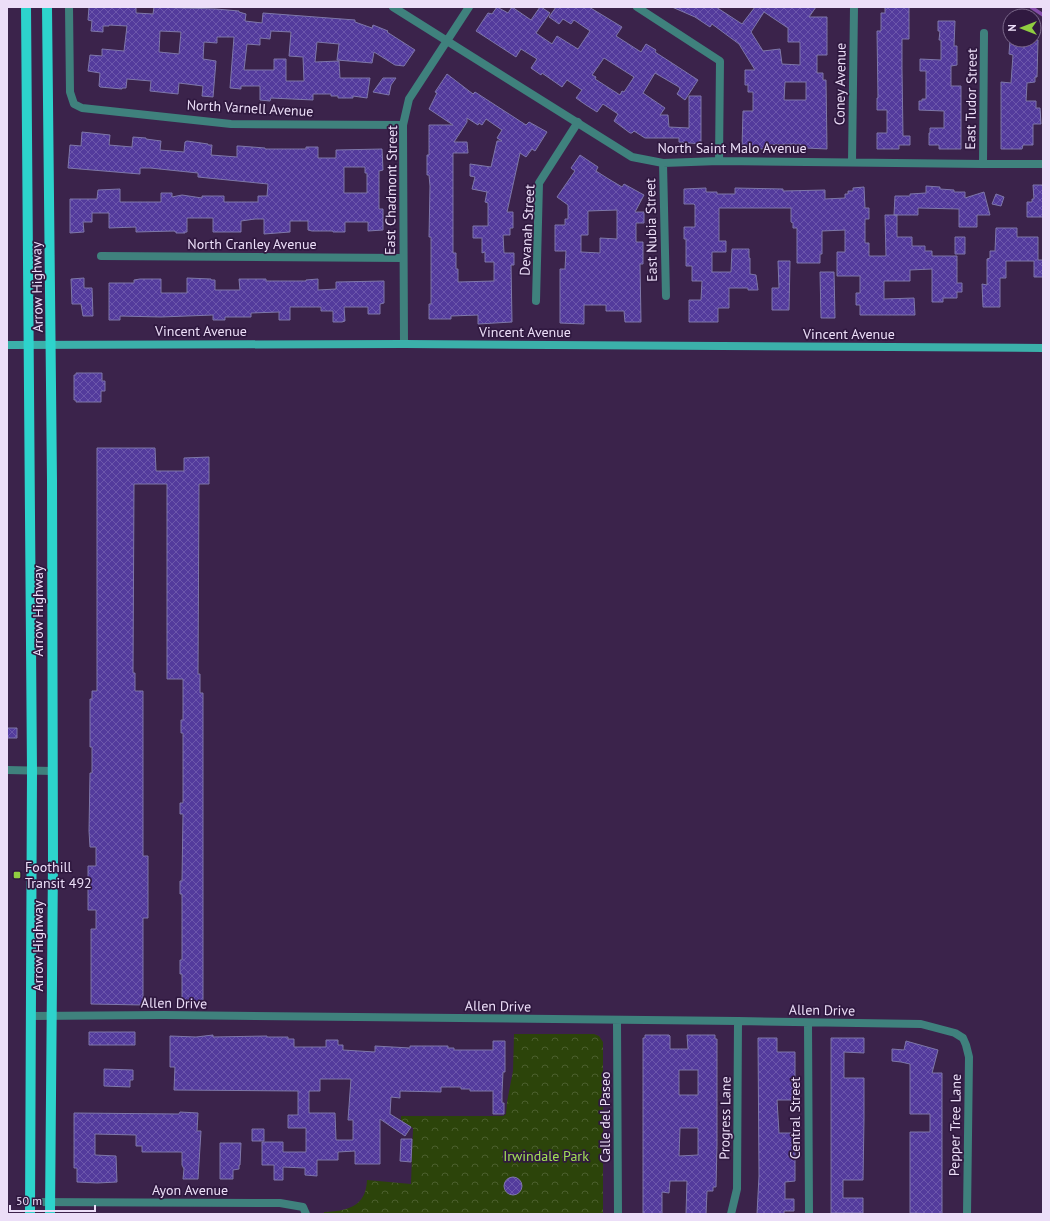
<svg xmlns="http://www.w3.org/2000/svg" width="1050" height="1221" viewBox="0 0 1050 1221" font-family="'PT Sans',sans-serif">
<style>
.forest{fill:url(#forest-crowns)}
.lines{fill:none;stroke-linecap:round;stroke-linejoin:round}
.stream{stroke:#844ba9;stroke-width:3.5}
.building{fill:url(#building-cross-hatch);stroke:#7e77a9;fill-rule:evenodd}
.street{stroke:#3f817d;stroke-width:8}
.secondary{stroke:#3bb0aa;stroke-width:8}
.primary{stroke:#2dd3cc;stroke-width:10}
.poi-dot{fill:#90cd41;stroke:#301940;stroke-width:1.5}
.labels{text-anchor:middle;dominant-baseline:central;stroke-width:3.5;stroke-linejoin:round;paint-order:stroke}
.street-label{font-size:14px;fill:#ecdef8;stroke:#301940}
.poi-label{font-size:14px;fill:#ecdef8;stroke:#301940;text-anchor:start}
.park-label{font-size:14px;fill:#a1e055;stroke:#301940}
</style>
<defs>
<pattern id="forest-crowns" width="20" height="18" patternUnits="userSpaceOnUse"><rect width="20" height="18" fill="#2c440a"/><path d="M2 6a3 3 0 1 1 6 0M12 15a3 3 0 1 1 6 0" fill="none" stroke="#4b5f2e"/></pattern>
<pattern id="building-cross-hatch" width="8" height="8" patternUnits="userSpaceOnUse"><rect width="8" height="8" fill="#533b9c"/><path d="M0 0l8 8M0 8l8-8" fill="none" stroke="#6c57ab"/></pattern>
</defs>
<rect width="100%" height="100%" fill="#3b234b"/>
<path class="forest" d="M 514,1034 L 594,1034 L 599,1036 L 603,1042 L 603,1214 L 324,1214 L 324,1212 C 347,1211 366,1207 367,1180 L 411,1184 L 413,1128 L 401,1120 L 401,1116 L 503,1116 L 506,1114 L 507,1102 L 513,1071 Z"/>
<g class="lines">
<path class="stream" d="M 1031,7 L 1043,15"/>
</g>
<path class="building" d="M 89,7 L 136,7 L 136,13 L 153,14 L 154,7 L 216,9 L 239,11 L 239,12 L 246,14 L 245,21 L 262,23 L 263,13 L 355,20 L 355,22 L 372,28 L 373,25 L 388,31 L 387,32 L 415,50 L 404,66 L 395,65 L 374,52 L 372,63 L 337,60 L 339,44 L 317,42 L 315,62 L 339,61 L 340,78 L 370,78 L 367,98 L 353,96 L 353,98 L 338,98 L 338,96 L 331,96 L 331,94 L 313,94 L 313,100 L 271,98 L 270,101 L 260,100 L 260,86 L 241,86 L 241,89 L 230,88 L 234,37 L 217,37 L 217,43 L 204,42 L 203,59 L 216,61 L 213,97 L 202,96 L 203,86 L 179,83 L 178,94 L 150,91 L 151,81 L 127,79 L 126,88 L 122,88 L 122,89 L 100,87 L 99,86 L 100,73 L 88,71 L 90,55 L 102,56 L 102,49 L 124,51 L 127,26 L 109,25 L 109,26 L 103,26 L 103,32 L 91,31 L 92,21 L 88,20 ZM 160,31 L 181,32 L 179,54 L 159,52 ZM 271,31 L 291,32 L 289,56 L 303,57 L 304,81 L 286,81 L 286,59 L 274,59 L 274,70 L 244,70 L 247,44 L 260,45 L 260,38 L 270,39 Z
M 497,7 L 508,13 L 512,7 L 531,20 L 540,7 L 541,7 L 550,13 L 536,33 L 552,44 L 557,36 L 578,49 L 590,31 L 574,20 L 571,24 L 563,19 L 559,24 L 549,17 L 556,7 L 589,7 L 622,27 L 616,36 L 641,52 L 646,44 L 656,50 L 655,52 L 698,80 L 685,100 L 677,94 L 680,89 L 679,87 L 655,73 L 643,93 L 665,108 L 660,115 L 668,115 L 669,127 L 689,128 L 689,96 L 701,96 L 701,144 L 679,142 L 679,138 L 645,138 L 634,131 L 632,133 L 630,133 L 614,121 L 618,114 L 603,104 L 597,112 L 586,105 L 576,98 L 582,90 L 567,80 L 562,87 L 542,73 L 541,75 L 531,68 L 537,59 L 521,49 L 516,57 L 476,31 L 488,13 L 492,14 ZM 604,58 L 634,77 L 624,92 L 622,91 L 620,95 L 595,79 L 596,77 L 592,75 Z
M 672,7 L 716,7 L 742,24 L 755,7 L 816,7 L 809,17 L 827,17 L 827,55 L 817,55 L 817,73 L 823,73 L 823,80 L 826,80 L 827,149 L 805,148 L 804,145 L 794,144 L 765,145 L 764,149 L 742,148 L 743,111 L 753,111 L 753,92 L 748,92 L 748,85 L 745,85 L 745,70 L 755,70 L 739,44 L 712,24 L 710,27 L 695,17 ZM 764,12 L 788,28 L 788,42 L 800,42 L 800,65 L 782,64 L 780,49 L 763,51 L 751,32 ZM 785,82 L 806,82 L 806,100 L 784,100 Z
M 885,7 L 909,7 L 909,39 L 902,39 L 902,70 L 903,136 L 910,136 L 910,145 L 899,145 L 899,149 L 877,149 L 877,133 L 887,133 L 887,110 L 877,110 L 877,98 L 878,98 L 877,31 L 881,31 L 881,13 L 885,13 Z
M 938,21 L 955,21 L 954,46 L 957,46 L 957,65 L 951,66 L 951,86 L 961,86 L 961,149 L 939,149 L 939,145 L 929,145 L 929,133 L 930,133 L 930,128 L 944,128 L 944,111 L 919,110 L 919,101 L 922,101 L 922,99 L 926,99 L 926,71 L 920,71 L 920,59 L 941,60 L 941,40 L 939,40 L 940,31 L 938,31 Z
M 1010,40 L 1038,40 L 1037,77 L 1035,77 L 1035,82 L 1027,83 L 1026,101 L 1036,101 L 1036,108 L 1040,108 L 1041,124 L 1033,124 L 1033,145 L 1023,145 L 1022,149 L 1001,149 L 1001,82 L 1011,83 L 1013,55 L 1009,54 Z
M 447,74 L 473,94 L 475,92 L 526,125 L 529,122 L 547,132 L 535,151 L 532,149 L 526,157 L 520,153 L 507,212 L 513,212 L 513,228 L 510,228 L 510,235 L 503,235 L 504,253 L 514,253 L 514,265 L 511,265 L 512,322 L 478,324 L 478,315 L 451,316 L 451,319 L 429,319 L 429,304 L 431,304 L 431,237 L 429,237 L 430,186 L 429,175 L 427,175 L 427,155 L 429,155 L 429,125 L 453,125 L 429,109 L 437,93 L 435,92 ZM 467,118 L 478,125 L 479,123 L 482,125 L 486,119 L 502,130 L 497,138 L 502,141 L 497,141 L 491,167 L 470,164 L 470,176 L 475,177 L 472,189 L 487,192 L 485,202 L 488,203 L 488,226 L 473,226 L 473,238 L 482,238 L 482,253 L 485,252 L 485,262 L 494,262 L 494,281 L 458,282 L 458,269 L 456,269 L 456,253 L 453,253 L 453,153 L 468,153 L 467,142 L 454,142 L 467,122 Z
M 383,78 L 396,78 L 391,85 L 389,95 L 373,92 Z
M 82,132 L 110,135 L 109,145 L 132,147 L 133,137 L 146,138 L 146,139 L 161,141 L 160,150 L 184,152 L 185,142 L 187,141 L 208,144 L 208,145 L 212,145 L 211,155 L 237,157 L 237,146 L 239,146 L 265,148 L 265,149 L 306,149 L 306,147 L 318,147 L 318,158 L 336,158 L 336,150 L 382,149 L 383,170 L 379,171 L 379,209 L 383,209 L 383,230 L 368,231 L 368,222 L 345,222 L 345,232 L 333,232 L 333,231 L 312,231 L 308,230 L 308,221 L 290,221 L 290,232 L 264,234 L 264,219 L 255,219 L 241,221 L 241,232 L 213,232 L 213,218 L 187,218 L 187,232 L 185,232 L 185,233 L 176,233 L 176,232 L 174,231 L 136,232 L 136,227 L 109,228 L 109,213 L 92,213 L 92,222 L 83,222 L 84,232 L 70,233 L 70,199 L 97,199 L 98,190 L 120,189 L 120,202 L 161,202 L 161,193 L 172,193 L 172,197 L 182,195 L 202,198 L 202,196 L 224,196 L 224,202 L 258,202 L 258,196 L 267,196 L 268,184 L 198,177 L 198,173 L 150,168 L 140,168 L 140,174 L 68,168 L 70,145 L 81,146 ZM 344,167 L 365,167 L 365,173 L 367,173 L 367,193 L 344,193 Z
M 580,155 L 598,167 L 596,171 L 607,178 L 622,187 L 624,184 L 644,195 L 635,212 L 644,212 L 644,223 L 636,223 L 636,242 L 643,242 L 643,264 L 640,264 L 641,322 L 625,322 L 624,311 L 606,311 L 606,305 L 584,305 L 584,324 L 560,323 L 560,269 L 565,269 L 566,251 L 555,251 L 555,225 L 565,225 L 565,219 L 568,219 L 568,205 L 557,197 L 575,171 L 571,168 ZM 617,210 L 617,239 L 600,238 L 600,253 L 581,252 L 581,235 L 588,235 L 588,211 Z
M 1033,185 L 1043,185 L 1043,217 L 1027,217 L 1027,202 L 1032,202 L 1032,199 L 1034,199 Z
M 926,186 L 940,187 L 940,189 L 954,190 L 954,192 L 965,192 L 965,198 L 984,192 L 990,215 L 977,215 L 977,227 L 959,227 L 959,209 L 918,208 L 918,215 L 894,215 L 895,196 L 910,196 L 910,194 L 926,193 Z
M 864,187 L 865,208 L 869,208 L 869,219 L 865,219 L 865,243 L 869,243 L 869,256 L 886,256 L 885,215 L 897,215 L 897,237 L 912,237 L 912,246 L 925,246 L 925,251 L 932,251 L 932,256 L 957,256 L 957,283 L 962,283 L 962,292 L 957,292 L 957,298 L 943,298 L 943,302 L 932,302 L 932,269 L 910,270 L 910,281 L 884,281 L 884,299 L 914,298 L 915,315 L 860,315 L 860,305 L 856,305 L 856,293 L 860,293 L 860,276 L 837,276 L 837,252 L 845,252 L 845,230 L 822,231 L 822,254 L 820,254 L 820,263 L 797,263 L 797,228 L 793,228 L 793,223 L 791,222 L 791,208 L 719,208 L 719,241 L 726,241 L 726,252 L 712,252 L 712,272 L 731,272 L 732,249 L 749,249 L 749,258 L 750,258 L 750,274 L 756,275 L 758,290 L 748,290 L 748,288 L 729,288 L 729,308 L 718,308 L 718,322 L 689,322 L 689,300 L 701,300 L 702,281 L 692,281 L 692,266 L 686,266 L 686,239 L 684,239 L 684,227 L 695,227 L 695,205 L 694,204 L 684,204 L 684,189 L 706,188 L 706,192 L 717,192 L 717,194 L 735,194 L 735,188 L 783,189 L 783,191 L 825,190 L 825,199 L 845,198 L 845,194 L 848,194 L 848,191 L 853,191 L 853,188 Z
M 996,194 L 1004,197 L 1001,206 L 992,204 Z
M 996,228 L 1017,228 L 1017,237 L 1038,237 L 1038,260 L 1043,260 L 1043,277 L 1034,277 L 1034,261 L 1006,261 L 1006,278 L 1000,278 L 1000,307 L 983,307 L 982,284 L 987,285 L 987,259 L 990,258 L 990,251 L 995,251 Z
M 955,237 L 965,237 L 965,254 L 955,254 Z
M 778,261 L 790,261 L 789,310 L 772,310 L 772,288 L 779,288 Z
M 820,272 L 834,272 L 835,318 L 821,318 Z
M 84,278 L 84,288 L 92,288 L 93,316 L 83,316 L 81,304 L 72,304 L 71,279 Z
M 187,278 L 211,279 L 211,280 L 215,280 L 215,290 L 240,290 L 239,279 L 266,279 L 266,281 L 306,281 L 306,280 L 318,279 L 318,290 L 336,289 L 336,282 L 384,281 L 384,303 L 380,304 L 380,314 L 368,314 L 368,307 L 344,307 L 345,321 L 342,322 L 333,322 L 333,311 L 321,311 L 321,307 L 290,307 L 290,320 L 279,320 L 279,312 L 251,313 L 251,317 L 225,317 L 225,320 L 213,320 L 213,315 L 161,317 L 120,316 L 120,320 L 109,320 L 109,283 L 134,283 L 134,280 L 140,279 L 161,279 L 161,293 L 187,293 Z
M 76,373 L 102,373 L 102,381 L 105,381 L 105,391 L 101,391 L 101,402 L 76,402 L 76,400 L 74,400 L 74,375 L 76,375 Z
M 97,448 L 155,448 L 156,471 L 184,471 L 184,458 L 209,457 L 209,484 L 199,484 L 198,674 L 200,674 L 200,693 L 203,693 L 203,1005 L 182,1005 L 182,974 L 180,974 L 180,960 L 182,960 L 182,894 L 180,894 L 180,881 L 182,881 L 183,814 L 180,814 L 180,803 L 183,803 L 183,733 L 181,733 L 181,720 L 183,720 L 183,679 L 167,679 L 167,484 L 134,484 L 133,673 L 135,673 L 135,691 L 143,691 L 143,856 L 148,856 L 148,918 L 143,918 L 143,1005 L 91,1004 L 91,929 L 96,929 L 96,910 L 88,910 L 88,866 L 96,866 L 96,847 L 90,847 L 89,831 L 90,773 L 92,773 L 92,747 L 90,747 L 90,699 L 92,699 L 92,691 L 97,691 Z
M 7,728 L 17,728 L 17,738 L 7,738 Z
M 89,1032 L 135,1032 L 135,1045 L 89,1045 Z
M 213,1035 L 213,1037 L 267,1036 L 267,1037 L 288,1037 L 288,1039 L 294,1039 L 294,1047 L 326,1047 L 326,1040 L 338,1040 L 338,1045 L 343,1045 L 343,1050 L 375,1052 L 375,1046 L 410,1048 L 410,1046 L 448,1046 L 448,1048 L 454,1048 L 454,1050 L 493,1050 L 493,1041 L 505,1041 L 505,1072 L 503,1072 L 502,1093 L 502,1103 L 504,1103 L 504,1114 L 493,1114 L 493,1091 L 470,1091 L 470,1089 L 461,1089 L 461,1087 L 441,1087 L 441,1092 L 400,1091 L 400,1098 L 391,1097 L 390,1114 L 411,1127 L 405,1136 L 380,1119 L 380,1164 L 355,1164 L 355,1151 L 338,1152 L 338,1160 L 317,1160 L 317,1176 L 305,1175 L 305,1168 L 283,1167 L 283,1180 L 274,1180 L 274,1165 L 262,1165 L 262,1142 L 283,1142 L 283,1152 L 306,1152 L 306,1128 L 288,1128 L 288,1115 L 298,1115 L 298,1091 L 174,1090 L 175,1067 L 170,1067 L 170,1036 L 196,1037 ZM 320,1079 L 351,1079 L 348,1120 L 353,1120 L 353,1140 L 336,1140 L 335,1113 L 309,1113 L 309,1091 L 320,1091 Z
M 645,1035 L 669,1035 L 670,1036 L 670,1049 L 688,1049 L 687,1035 L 715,1035 L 715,1039 L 717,1039 L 717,1145 L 716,1187 L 713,1187 L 713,1191 L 707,1191 L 706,1214 L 686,1214 L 687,1181 L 670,1181 L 669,1193 L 662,1192 L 662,1214 L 643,1214 L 643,1038 L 645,1038 ZM 679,1070 L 698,1070 L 698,1095 L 679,1095 ZM 680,1128 L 698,1128 L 698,1155 L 679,1156 Z
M 758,1038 L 777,1038 L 777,1052 L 795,1052 L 795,1100 L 777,1100 L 779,1133 L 795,1133 L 795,1181 L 785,1182 L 785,1199 L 794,1199 L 794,1211 L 784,1211 L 784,1214 L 757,1214 L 759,1176 Z
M 831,1038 L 864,1038 L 864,1053 L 844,1052 L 844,1078 L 864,1078 L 864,1119 L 863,1180 L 843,1180 L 843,1198 L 863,1198 L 863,1213 L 831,1213 Z
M 906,1041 L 938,1050 L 932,1073 L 942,1073 L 942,1214 L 910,1213 L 910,1132 L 930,1132 L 930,1114 L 910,1114 L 910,1064 L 901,1062 L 892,1061 L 892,1049 L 904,1050 Z
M 104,1069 L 133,1070 L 133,1080 L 130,1080 L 130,1087 L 104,1086 Z
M 180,1112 L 198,1113 L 197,1131 L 201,1131 L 198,1179 L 183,1179 L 184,1169 L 182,1165 L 182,1152 L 142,1152 L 142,1146 L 136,1146 L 136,1135 L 95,1134 L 95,1155 L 116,1156 L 117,1182 L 97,1183 L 77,1182 L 77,1168 L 74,1168 L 74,1113 L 179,1114 Z
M 252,1129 L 264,1129 L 264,1141 L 252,1141 Z
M 401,1139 L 412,1139 L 411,1162 L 400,1161 Z
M 220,1143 L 241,1143 L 240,1165 L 239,1165 L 239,1169 L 233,1170 L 233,1179 L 220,1179 Z
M504 1186a9 9 0 1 1 18 0a9 9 0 1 1-18 0Z"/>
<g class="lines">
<path class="street" d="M 69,7 L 70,92 L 74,104 L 82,108 L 231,124 L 403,125
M 393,7 L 632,157 L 663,163 L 719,161 L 983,164 L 1043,164
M 637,7 L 720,61 L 719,161
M 852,162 L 854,7
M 663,163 L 666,296
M 983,164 L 984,33
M 101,256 L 403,258
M 536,301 L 539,183 L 578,122
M 404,344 L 403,125 L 409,99 L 469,7
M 7,770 L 52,771
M 31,1016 L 164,1015 L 738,1021 L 921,1024 L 955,1033 L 963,1038 L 966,1045 L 969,1057 L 967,1214
M 617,1021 L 618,1214
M 808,1023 L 809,1214
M 30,1202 L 280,1203 L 303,1207 L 306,1214
M 731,1214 L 737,1189 L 738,1021"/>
<path class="secondary" d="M 7,345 L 404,344 L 1043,348"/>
<path class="primary" d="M 26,7 L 32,771 L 30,1214
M 47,7 L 52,480 L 53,862 L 50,1214"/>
</g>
<rect class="poi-dot" x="13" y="871" width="8" height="8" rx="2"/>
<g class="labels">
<g class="street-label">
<text transform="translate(840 84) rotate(-89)">Coney Avenue</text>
<text transform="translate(971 99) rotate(-89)">East Tudor Street</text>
<text transform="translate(250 108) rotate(3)">North Varnell Avenue</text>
<text x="732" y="148">North Saint Malo Avenue</text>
<text transform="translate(391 190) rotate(-89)">East Chadmont Street</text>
<text transform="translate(527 230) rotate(-87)">Devanah Street</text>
<text transform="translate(651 230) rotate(-91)">East Nubia Street</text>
<text x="252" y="244">North Cranley Avenue</text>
<text transform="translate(37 287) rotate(-91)">Arrow Highway</text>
<text x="201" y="331">Vincent Avenue</text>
<text x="525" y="332">Vincent Avenue</text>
<text x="849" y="334">Vincent Avenue</text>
<text transform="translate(38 611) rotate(-90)">Arrow Highway</text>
<text transform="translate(38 946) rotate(-90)">Arrow Highway</text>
<text transform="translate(174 1003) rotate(1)">Allen Drive</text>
<text transform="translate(498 1006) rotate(1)">Allen Drive</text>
<text transform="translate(822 1010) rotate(1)">Allen Drive</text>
<text transform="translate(605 1117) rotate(-90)">Calle del Paseo</text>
<text transform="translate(725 1118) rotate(-89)">Progress Lane</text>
<text transform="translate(795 1118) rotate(-90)">Central Street</text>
<text transform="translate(955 1125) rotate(-89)">Pepper Tree Lane</text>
<text x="190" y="1190">Ayon Avenue</text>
</g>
<g class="poi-label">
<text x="25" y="867">Foothill<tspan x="25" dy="16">Transit 492</tspan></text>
</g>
<g class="park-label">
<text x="546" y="1156">Irwindale Park</text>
</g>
</g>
<rect width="1050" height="1221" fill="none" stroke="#ecdef8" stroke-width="16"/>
<g transform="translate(1022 28) rotate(270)"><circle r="19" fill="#301940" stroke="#7b688a"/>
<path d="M0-3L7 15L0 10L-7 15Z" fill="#90cd41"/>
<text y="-6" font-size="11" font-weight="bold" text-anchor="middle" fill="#ecdef8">N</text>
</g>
<path d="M10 1205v6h85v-6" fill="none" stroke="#ecdef8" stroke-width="2"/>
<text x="16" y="1205" font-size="12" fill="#ecdef8" stroke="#301940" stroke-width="3" paint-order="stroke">50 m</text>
</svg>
